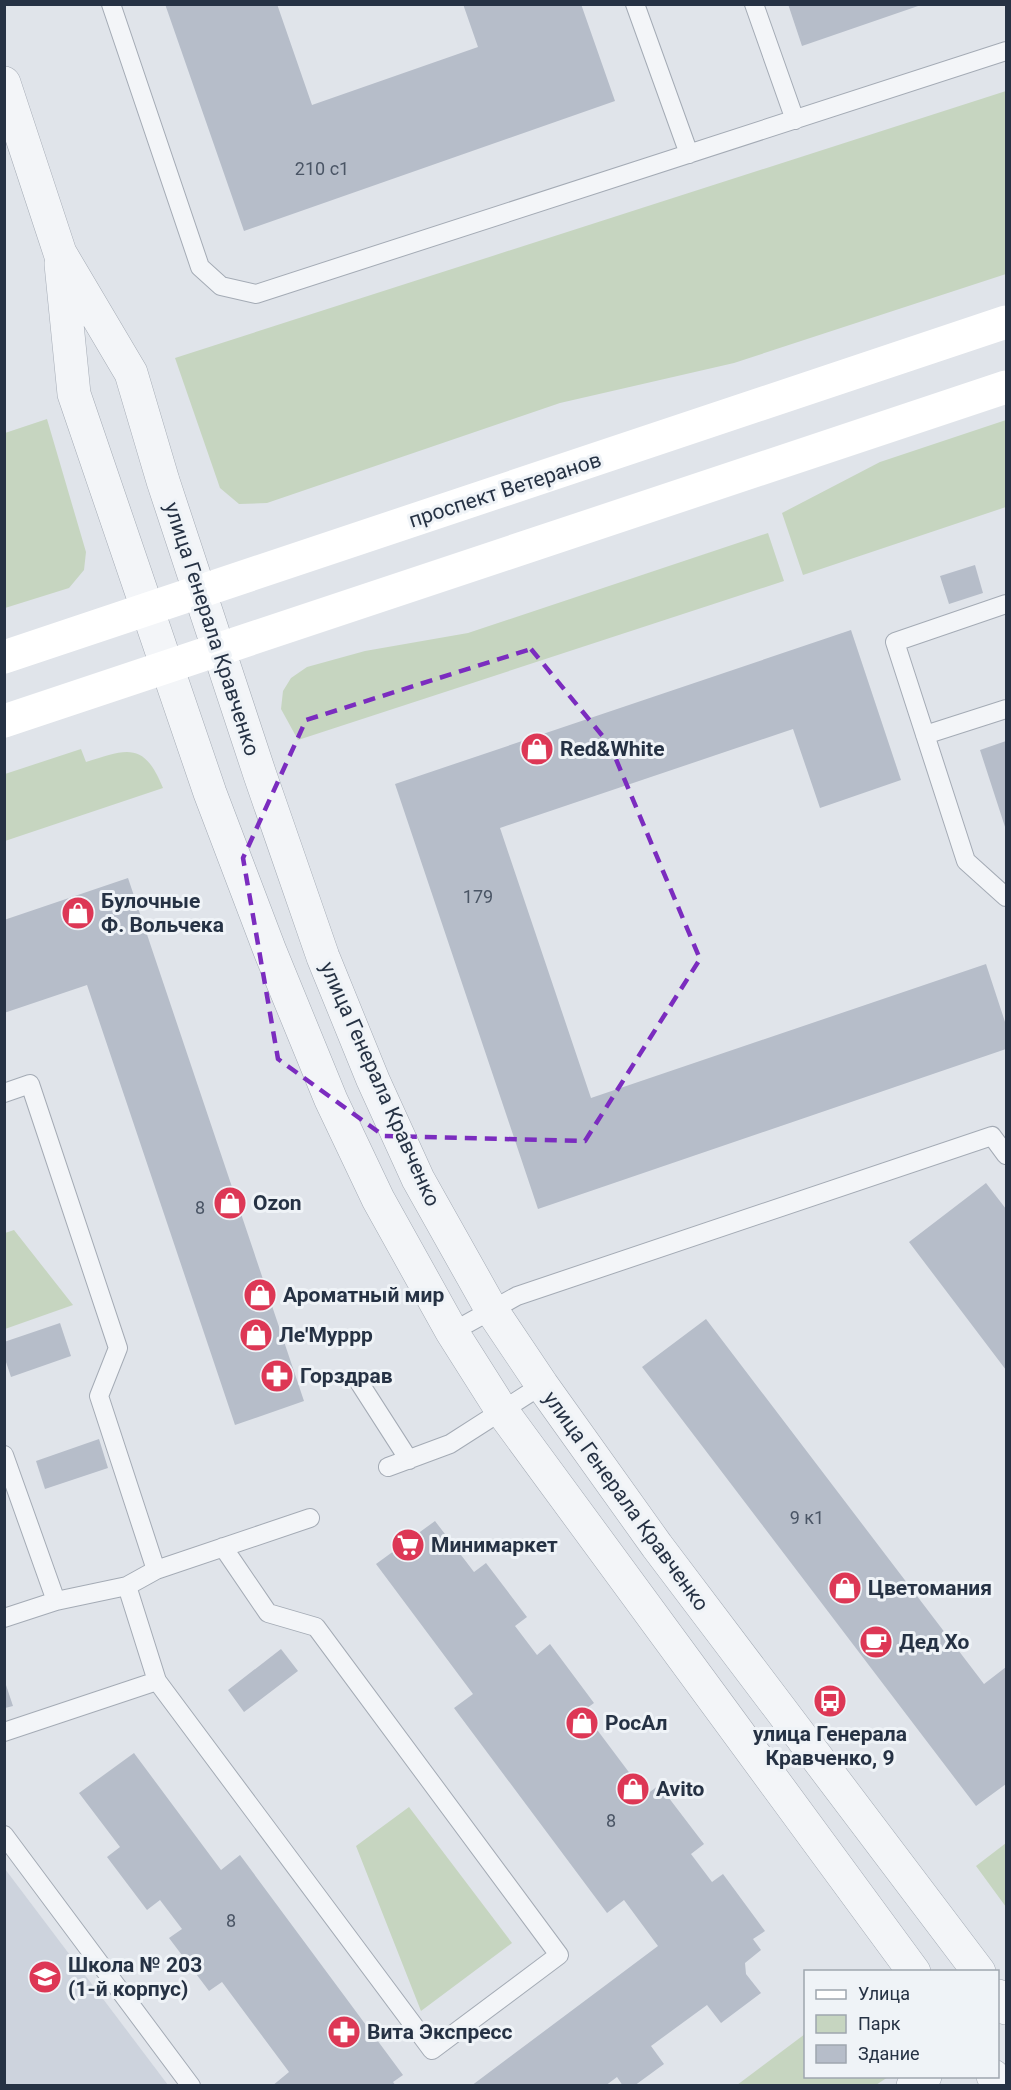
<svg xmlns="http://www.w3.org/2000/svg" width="1011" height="2090" viewBox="0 0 1011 2090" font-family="Roboto,sans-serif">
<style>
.built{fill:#cdd3dd}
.green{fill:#c6d5c0}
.building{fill:#b6bdc9}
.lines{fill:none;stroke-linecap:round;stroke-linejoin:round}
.service-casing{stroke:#a4abb5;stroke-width:20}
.minor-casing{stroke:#a4abb5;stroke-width:34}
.service{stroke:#f3f5f8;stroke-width:18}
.minor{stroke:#f3f5f8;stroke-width:33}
.secondary{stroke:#fff;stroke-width:33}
.marked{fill:none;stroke:#7b2cbf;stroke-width:4.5;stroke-dasharray:12 8;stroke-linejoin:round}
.labels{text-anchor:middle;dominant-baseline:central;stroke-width:6;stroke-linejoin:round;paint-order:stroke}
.number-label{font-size:18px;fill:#4a5565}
.street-label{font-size:21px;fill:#263244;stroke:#eff3f7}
.poi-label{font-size:21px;font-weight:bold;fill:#263244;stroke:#eff3f7;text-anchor:start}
</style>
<rect width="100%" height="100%" fill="#e0e4ea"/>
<path class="built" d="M 4,1869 L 5,1869 L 168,2085 L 5,2085 Z"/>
<path class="green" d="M 1006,91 L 1006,274 L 734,363 L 560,403 L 267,503 L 239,504 L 220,488 L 175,358 Z
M 47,419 L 86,552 L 84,570 L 69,588 L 5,608 L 5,433 Z
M 1006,420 L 1006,507 L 803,575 L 782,513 L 880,462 Z
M 768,533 L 784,581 L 298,740 L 281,709 L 283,691 L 291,678 L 307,667 L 365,651 L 468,633 Z
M 81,749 L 86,762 C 127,749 144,741 163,788 L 5,841 L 5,774 Z
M 14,1230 L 73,1305 L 5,1329 L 5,1233 Z
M 409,1807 L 512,1943 L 421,2011 L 356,1846 Z
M 1006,1843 L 1006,1907 L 976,1866 Z
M 805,2034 L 806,2076 L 888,2077 L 876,2085 L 737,2085 Z"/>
<path class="building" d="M 165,4 L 277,4 L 312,105 L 478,47 L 463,4 L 581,4 L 615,101 L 244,231 Z
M 788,4 L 921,4 L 921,5 L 802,46 Z
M 975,565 L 983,593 L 949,604 L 940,576 Z
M 851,630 L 901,780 L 820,808 L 793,729 L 500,828 L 591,1098 L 986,964 L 1006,1025 L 1006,1049 L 538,1209 L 395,784 Z
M 1006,741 L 1006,830 L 980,750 Z
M 128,878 L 304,1401 L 235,1425 L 87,985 L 4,1013 L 4,920 Z
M 986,1183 L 1006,1209 L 1006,1370 L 909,1242 Z
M 706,1319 L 984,1684 L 1006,1667 L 1006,1784 L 976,1806 L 642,1367 Z
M 60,1323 L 71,1356 L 11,1377 L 4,1356 L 4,1342 Z
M 99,1439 L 108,1468 L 45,1489 L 36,1461 Z
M 435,1521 L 474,1572 L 486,1563 L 527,1617 L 515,1626 L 537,1655 L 550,1644 L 594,1703 L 583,1711 L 646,1795 L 659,1785 L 704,1844 L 691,1854 L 712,1882 L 723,1874 L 765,1931 L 753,1939 L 761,1950 L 745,1963 L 746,1974 L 761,1993 L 721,2023 L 707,2005 L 651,2046 L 664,2064 L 634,2086 L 623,2086 L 617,2077 L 605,2086 L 471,2086 L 658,1946 L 624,1900 L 607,1913 L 454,1708 L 473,1694 L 376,1564 Z
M 281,1649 L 298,1671 L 244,1712 L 228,1690 Z
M 5,1682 L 13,1706 L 5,1708 Z
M 134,1753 L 221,1870 L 240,1855 L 403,2075 L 393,2082 L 396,2086 L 272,2086 L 289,2072 L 222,1982 L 209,1991 L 169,1938 L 182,1929 L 160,1900 L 147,1910 L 107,1857 L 120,1847 L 79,1793 Z"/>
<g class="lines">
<defs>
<path id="service" d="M 111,4 L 200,267 L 221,286 L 256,294 L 1006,51
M 635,4 L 689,154
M 754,4 L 795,120
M 1006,604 L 895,642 L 966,861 L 1006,897
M 925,735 L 1006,709
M 4,1093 L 30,1084 L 118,1348 L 99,1396 L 156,1570
M 452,1332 L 517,1296 L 992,1136 L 1006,1155
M 357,1379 L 409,1460
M 4,1455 L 56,1601
M 388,1467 L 450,1444 L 542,1385
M 223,1547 L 268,1613 L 316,1627 L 559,1955 L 432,2050 L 157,1681 L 127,1586 L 156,1570 L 310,1518
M 4,1618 L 56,1601 L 127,1586
M 4,1732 L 157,1681
M 4,1835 L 191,2086"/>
<path id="minor" d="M 4,83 L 60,253 L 131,373 L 163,481 L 260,775 L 323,957 L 373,1080 L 418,1179 L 491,1309 L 542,1385 L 657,1546 L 979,1972
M 61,264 L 74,394 L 210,793 L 270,951 L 331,1100 L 378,1199 L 452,1332 L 502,1411 L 914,1972
M 998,1996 L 1006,2008
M 993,2076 L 999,2086
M 913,2086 L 925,2076"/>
</defs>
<use href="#service" class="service-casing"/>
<use href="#minor" class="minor-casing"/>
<use href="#service" class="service"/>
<use href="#minor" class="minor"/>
<path class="secondary" d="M 4,657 L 1006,322
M 4,721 L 1006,387"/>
</g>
<path class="marked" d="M 531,649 L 610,745 L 700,959 L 585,1141 L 384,1136 L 278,1059 L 243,858 L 306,720 Z"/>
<defs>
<symbol id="shop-disc" viewBox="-11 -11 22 22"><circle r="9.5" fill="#dd3755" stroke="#eff3f7"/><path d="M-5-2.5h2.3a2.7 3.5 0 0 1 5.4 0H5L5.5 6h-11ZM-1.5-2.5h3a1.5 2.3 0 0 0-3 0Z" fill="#fff"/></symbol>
<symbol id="pharmacy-disc" viewBox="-11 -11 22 22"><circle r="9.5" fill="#dd3755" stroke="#eff3f7"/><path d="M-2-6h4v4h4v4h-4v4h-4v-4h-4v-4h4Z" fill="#fff"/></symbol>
<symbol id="supermarket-disc" viewBox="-11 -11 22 22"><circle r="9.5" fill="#dd3755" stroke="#eff3f7"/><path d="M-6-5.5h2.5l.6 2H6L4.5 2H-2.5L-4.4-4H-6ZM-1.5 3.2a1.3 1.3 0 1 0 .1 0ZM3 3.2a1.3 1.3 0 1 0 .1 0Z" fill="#fff"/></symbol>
<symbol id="cafe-disc" viewBox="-11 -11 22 22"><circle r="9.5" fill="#dd3755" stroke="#eff3f7"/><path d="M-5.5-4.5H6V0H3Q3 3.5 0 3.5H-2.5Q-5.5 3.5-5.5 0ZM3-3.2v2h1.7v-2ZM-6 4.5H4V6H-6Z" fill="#fff"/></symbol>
<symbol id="bus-disc" viewBox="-11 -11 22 22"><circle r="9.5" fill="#dd3755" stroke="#eff3f7"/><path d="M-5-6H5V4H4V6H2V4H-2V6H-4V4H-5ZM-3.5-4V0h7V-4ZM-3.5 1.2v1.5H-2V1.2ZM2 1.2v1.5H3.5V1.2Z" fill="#fff"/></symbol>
<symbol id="school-disc" viewBox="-11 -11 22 22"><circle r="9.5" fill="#dd3755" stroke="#eff3f7"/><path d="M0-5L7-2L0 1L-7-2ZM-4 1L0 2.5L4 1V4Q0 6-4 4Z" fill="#fff"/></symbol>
</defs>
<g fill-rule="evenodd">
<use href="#shop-disc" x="518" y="730" width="38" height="38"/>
<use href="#shop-disc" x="59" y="894" width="38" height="38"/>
<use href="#shop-disc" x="211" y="1184" width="38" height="38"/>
<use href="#shop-disc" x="241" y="1276" width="38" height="38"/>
<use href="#shop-disc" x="237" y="1316" width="38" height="38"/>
<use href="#pharmacy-disc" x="258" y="1357" width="38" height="38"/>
<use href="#supermarket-disc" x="389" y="1526" width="38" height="38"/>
<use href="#shop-disc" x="826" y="1569" width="38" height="38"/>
<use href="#cafe-disc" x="857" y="1623" width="38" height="38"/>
<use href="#bus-disc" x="811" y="1682" width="38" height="38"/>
<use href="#shop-disc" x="563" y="1704" width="38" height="38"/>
<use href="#shop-disc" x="614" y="1770" width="38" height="38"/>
<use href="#school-disc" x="26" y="1958" width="38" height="38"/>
<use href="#pharmacy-disc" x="325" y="2013" width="38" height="38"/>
</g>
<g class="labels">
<g class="number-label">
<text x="322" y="168">210 с1</text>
<text x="478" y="896">179</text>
<text x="200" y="1207">8</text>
<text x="807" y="1517">9 к1</text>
<text x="611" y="1820">8</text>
<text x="231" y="1920">8</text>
</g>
<g class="street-label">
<text transform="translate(505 490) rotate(-18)">проспект Ветеранов</text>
<text transform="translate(212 629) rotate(72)">улица Генерала Кравченко</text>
<text transform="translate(380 1084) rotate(66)">улица Генерала Кравченко</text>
<text transform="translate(626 1501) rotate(54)">улица Генерала Кравченко</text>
</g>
<g class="poi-label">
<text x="560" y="749">Red&amp;White</text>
<text x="101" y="901">Булочные<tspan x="101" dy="24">Ф. Вольчека</tspan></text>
<text x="253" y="1203">Ozon</text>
<text x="283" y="1295">Ароматный мир</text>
<text x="279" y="1335">Ле'Муррр</text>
<text x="300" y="1376">Горздрав</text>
<text x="431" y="1545">Минимаркет</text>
<text x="868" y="1588">Цветомания</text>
<text x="899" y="1642">Дед Хо</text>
<text x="605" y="1723">РосАл</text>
<text x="830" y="1734" text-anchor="middle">улица Генерала<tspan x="830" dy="24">Кравченко, 9</tspan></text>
<text x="656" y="1789">Avito</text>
<text x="68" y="1965">Школа № 203<tspan x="68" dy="24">(1-й корпус)</tspan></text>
<text x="367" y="2032">Вита Экспресс</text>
</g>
</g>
<rect width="1011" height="2090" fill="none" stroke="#263244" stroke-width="12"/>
<rect x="804" y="1970" width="195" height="108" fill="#eff3f7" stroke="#9fa6af" stroke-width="1.5"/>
<rect x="816" y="1990" width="30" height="9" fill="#ffffff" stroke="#9fa6af" stroke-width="1.5"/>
<text x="858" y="2000" font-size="18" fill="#263244">Улица</text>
<rect x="816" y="2015" width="30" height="18" fill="#c6d5c0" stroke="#9fa6af" stroke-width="1.5"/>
<text x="858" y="2030" font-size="18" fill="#263244">Парк</text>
<rect x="816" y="2045" width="30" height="18" fill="#b6bdc9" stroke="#9fa6af" stroke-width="1.5"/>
<text x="858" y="2060" font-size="18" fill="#263244">Здание</text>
</svg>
